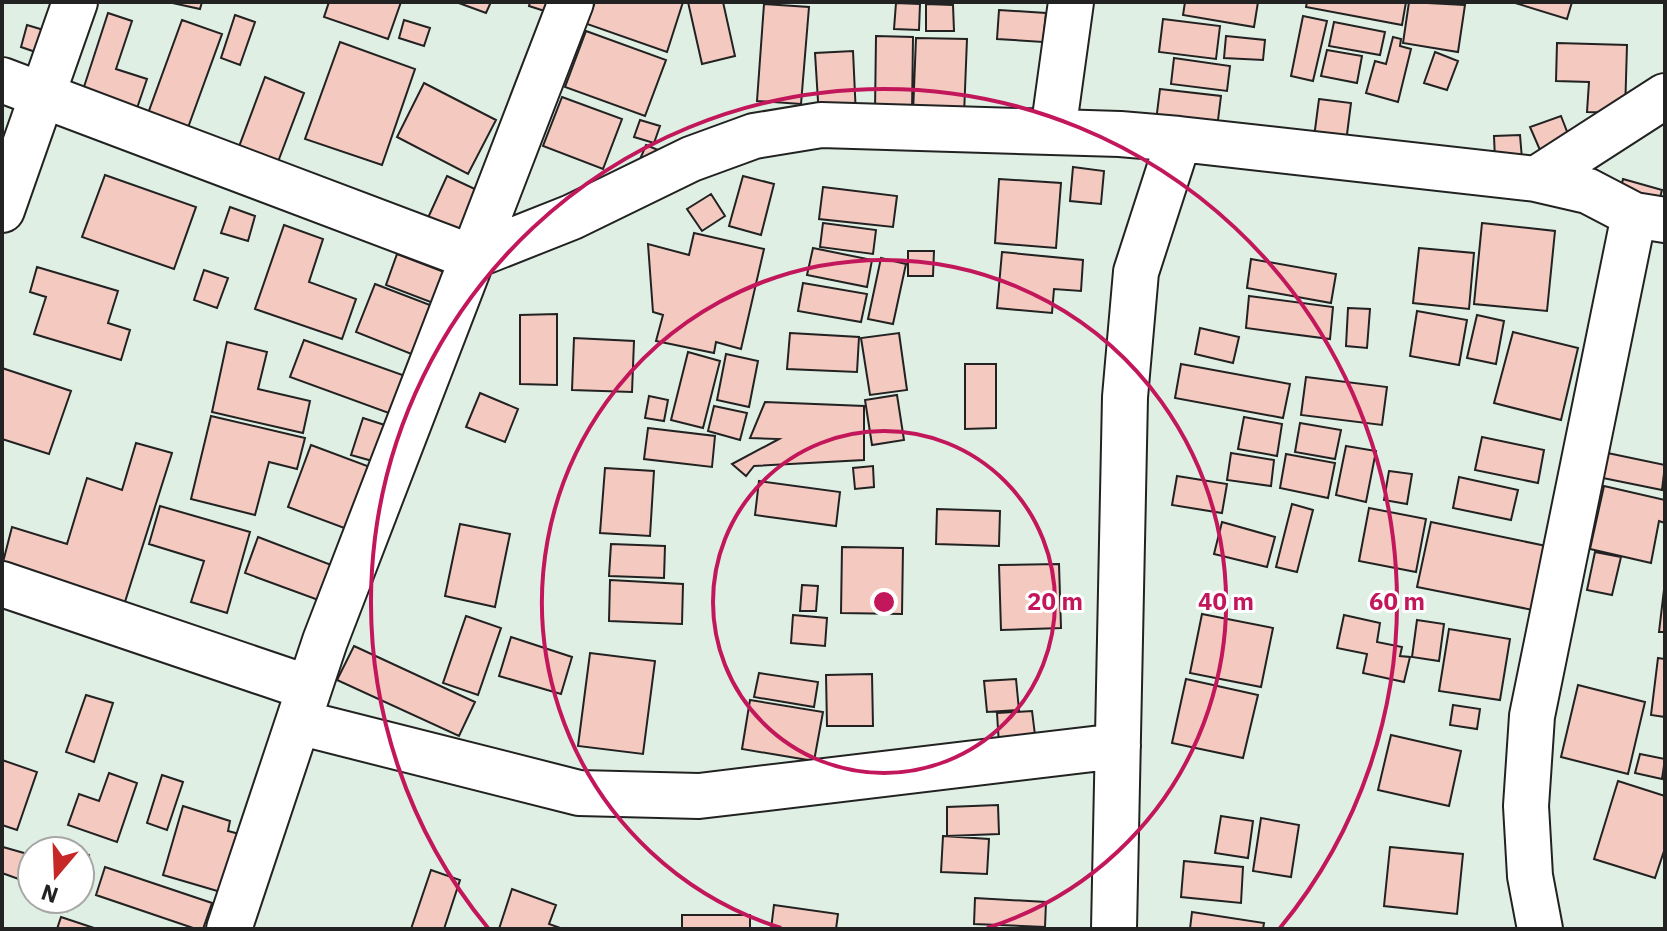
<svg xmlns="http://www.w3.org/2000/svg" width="1667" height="931" viewBox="0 0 1667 931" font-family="'IBM Plex Sans',sans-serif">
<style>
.green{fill:#e0efe3;stroke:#6f6f6f;stroke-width:2;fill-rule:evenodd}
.building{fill:#f3c9c0;stroke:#222;stroke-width:2}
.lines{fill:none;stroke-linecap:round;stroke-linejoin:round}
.street-casing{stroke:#222;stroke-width:48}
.street{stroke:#fff;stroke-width:44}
.ring{fill:none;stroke:#c2185b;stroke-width:4}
.centre{fill:#c2185b;stroke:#fff;stroke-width:4}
.ring-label{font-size:24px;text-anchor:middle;font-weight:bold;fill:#c2185b;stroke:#fff;stroke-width:6;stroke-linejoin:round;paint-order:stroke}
</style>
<rect width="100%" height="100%" fill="#fff"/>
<path class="green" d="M 2,2 L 1665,2 L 1665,929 L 2,929 ZM 32,851 L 80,851 L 80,899 L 32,899 Z"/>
<path class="building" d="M 168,2 L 202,2 L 200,9 Z
M 329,2 L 401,2 L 388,39 L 324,17 Z
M 456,2 L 491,2 L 486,13 Z
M 530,2 L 558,2 L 554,14 L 529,6 Z
M 595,2 L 683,2 L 667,52 L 587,24 Z
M 688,2 L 723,2 L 735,56 L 702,64 Z
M 1185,2 L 1258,2 L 1254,27 L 1183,15 Z
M 1307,2 L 1406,2 L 1402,25 L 1306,7 Z
M 1409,2 L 1465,5 L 1458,52 L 1403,43 Z
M 1512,2 L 1572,2 L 1567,19 Z
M 896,3 L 920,4 L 919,30 L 894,29 Z
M 764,4 L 809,7 L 801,104 L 757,101 Z
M 926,4 L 953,5 L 954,31 L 926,31 Z
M 999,10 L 1046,13 L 1043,42 L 997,39 Z
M 108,13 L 132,21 L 116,69 L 147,79 L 135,114 L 81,96 Z
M 235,15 L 255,22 L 240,65 L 221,58 Z
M 1303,16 L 1327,21 L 1313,81 L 1291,76 Z
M 1163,19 L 1220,26 L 1216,59 L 1159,52 Z
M 182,20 L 222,34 L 186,133 L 146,119 Z
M 404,20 L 430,28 L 424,46 L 399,38 Z
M 1334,22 L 1385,32 L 1380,55 L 1329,46 Z
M 27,25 L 57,34 L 50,57 L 21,47 Z
M 586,31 L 666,60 L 645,116 L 565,87 Z
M 876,36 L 913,37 L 912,113 L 875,112 Z
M 1226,36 L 1265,40 L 1263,60 L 1224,58 Z
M 1393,37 L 1401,39 L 1400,46 L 1411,49 L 1398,102 L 1366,93 L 1375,61 L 1386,64 Z
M 916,38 L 967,39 L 964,115 L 913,113 Z
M 340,42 L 415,69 L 382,165 L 305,139 Z
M 1557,43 L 1627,45 L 1625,113 L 1587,112 L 1589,82 L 1556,81 Z
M 1327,50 L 1362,56 L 1357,83 L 1321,76 Z
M 853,51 L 856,116 L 819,117 L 815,53 Z
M 1435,52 L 1458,61 L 1447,90 L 1424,83 Z
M 1174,58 L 1230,66 L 1227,91 L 1171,84 Z
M 265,77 L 304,93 L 276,167 L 237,152 Z
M 424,83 L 496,120 L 468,174 L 397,137 Z
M 1160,89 L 1221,96 L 1217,128 L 1156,121 Z
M 562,97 L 622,119 L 603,169 L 543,146 Z
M 1319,99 L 1351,103 L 1345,150 L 1313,145 Z
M 1561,116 L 1573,147 L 1543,157 L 1530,127 Z
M 640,120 L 660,126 L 654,143 L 634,137 Z
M 1520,135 L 1522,159 L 1495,160 L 1494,136 Z
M 646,145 L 663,152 L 638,164 Z
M 1073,167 L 1104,171 L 1101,204 L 1070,201 Z
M 105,175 L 196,207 L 174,269 L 82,237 Z
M 447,176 L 477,190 L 458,233 L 427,220 Z
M 743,176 L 774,184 L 761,235 L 729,226 Z
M 999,179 L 1061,183 L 1056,248 L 995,243 Z
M 1623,179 L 1662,190 L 1656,213 L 1617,203 Z
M 823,187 L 897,196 L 893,227 L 819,219 Z
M 711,194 L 725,216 L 702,231 L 687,209 Z
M 230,207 L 255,216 L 248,241 L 221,233 Z
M 823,223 L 876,230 L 873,254 L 820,247 Z
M 1482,223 L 1555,231 L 1547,311 L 1474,304 Z
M 284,225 L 323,239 L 309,282 L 356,299 L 342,339 L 255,309 Z
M 694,233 L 764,249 L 741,349 L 716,342 L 714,353 L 656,341 L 663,315 L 653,312 L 648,244 L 689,255 Z
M 813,248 L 872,260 L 867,287 L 807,275 Z
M 1419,248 L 1474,253 L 1469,309 L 1413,303 Z
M 908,251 L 934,251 L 933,276 L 908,276 Z
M 1002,252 L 1083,260 L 1081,291 L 1054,289 L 1052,313 L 997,308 Z
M 397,254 L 452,275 L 441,306 L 386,285 Z
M 881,258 L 906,264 L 893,324 L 868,319 Z
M 1251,259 L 1336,274 L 1331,303 L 1247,288 Z
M 37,267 L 118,291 L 108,323 L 130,330 L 121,360 L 34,334 L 46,297 L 30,292 Z
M 204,270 L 228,278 L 217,308 L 194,300 Z
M 803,283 L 867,294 L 861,322 L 798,311 Z
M 375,284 L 443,310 L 424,359 L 356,332 Z
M 1249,296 L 1333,307 L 1330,339 L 1246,328 Z
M 1348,308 L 1370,309 L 1367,348 L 1346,346 Z
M 1417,311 L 1467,320 L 1459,365 L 1410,356 Z
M 557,314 L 557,385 L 520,384 L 520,315 Z
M 1477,315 L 1504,321 L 1496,364 L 1467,358 Z
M 1200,328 L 1239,337 L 1233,363 L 1195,354 Z
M 1513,332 L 1578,348 L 1561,420 L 1494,403 Z
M 790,333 L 859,337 L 857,372 L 787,369 Z
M 899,333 L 907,390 L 870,395 L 861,338 Z
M 574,338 L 634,341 L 632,392 L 572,390 Z
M 304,340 L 411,378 L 397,416 L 290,377 Z
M 227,342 L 267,352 L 258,389 L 310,401 L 303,433 L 212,412 Z
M 688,352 L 720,361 L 703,428 L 671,420 Z
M 726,354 L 758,361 L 749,407 L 717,400 Z
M 965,364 L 996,364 L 996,428 L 965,429 Z
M 1181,364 L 1290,384 L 1283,418 L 1175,398 Z
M 2,368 L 71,391 L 49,454 L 2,439 Z
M 1306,377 L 1387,387 L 1382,425 L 1301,415 Z
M 480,393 L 518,409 L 505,442 L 466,427 Z
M 897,395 L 904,440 L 872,445 L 865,400 Z
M 649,396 L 668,400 L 664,421 L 645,418 Z
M 765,402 L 864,406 L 864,460 L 754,466 L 746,476 L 732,464 L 779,439 L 750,438 Z
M 714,406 L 747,413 L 740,440 L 708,431 Z
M 211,416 L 305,438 L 297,469 L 269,462 L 255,515 L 191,499 Z
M 1244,417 L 1282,424 L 1277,456 L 1238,449 Z
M 363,418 L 394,428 L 383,464 L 351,455 Z
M 1300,423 L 1341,430 L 1335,459 L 1295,452 Z
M 648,428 L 715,436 L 712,467 L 644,459 Z
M 1482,437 L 1544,450 L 1538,483 L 1475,470 Z
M 136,443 L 172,453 L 124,605 L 2,566 L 12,527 L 67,544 L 87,478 L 122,490 Z
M 311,445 L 378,470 L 355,532 L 288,507 Z
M 1346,446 L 1376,451 L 1366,502 L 1336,495 Z
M 1598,451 L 1665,465 L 1662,490 L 1593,476 Z
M 1231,453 L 1274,460 L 1271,486 L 1227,480 Z
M 1286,454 L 1335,463 L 1328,498 L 1280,488 Z
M 873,466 L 874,487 L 855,489 L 853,468 Z
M 605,468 L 654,471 L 650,536 L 600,533 Z
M 1389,471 L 1412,474 L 1407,504 L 1384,500 Z
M 1177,476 L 1227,484 L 1222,513 L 1172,505 Z
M 1459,477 L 1518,490 L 1511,520 L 1453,508 Z
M 759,481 L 840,492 L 836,526 L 755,515 Z
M 1604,486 L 1665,500 L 1665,523 L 1659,521 L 1651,563 L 1590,549 Z
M 1292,504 L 1313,510 L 1297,572 L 1276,567 Z
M 160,506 L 250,532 L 227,613 L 191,602 L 204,561 L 149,544 Z
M 1369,508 L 1426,519 L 1416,572 L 1359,561 Z
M 937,509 L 1000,511 L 999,546 L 936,544 Z
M 1222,522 L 1275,537 L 1267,567 L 1214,554 Z
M 1431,522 L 1551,547 L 1538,611 L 1417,587 Z
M 460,524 L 510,534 L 495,607 L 445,596 Z
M 258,537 L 334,566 L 321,601 L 245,573 Z
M 611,544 L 665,546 L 664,578 L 609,576 Z
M 842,547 L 903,548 L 902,614 L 841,613 Z
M 1595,552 L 1621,557 L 1612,595 L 1587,590 Z
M 1059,564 L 1061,628 L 1001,630 L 999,565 Z
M 610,580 L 683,584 L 682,624 L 609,621 Z
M 1665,581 L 1665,632 L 1659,632 Z
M 802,585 L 818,586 L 816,611 L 800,611 Z
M 1202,614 L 1273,628 L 1261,687 L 1190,673 Z
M 793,615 L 827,618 L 825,646 L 791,643 Z
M 1344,615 L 1380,623 L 1377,642 L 1402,647 L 1400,656 L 1410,657 L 1404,682 L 1363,673 L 1367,654 L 1337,648 Z
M 466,616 L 501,628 L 478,695 L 443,683 Z
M 1417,620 L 1444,624 L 1439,661 L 1412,657 Z
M 1449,629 L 1510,639 L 1500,700 L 1439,691 Z
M 511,637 L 572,657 L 561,694 L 499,676 Z
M 354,646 L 475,702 L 459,736 L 337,680 Z
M 590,653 L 655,661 L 643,754 L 578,746 Z
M 1658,658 L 1665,659 L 1665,717 L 1651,715 Z
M 759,673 L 818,682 L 814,707 L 754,697 Z
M 872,674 L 873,726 L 827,726 L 826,675 Z
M 1016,679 L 1019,710 L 987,712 L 984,681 Z
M 1186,679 L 1258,695 L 1243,758 L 1172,743 Z
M 1578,685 L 1645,702 L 1628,774 L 1561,757 Z
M 86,695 L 113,703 L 94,762 L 66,752 Z
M 750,700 L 823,712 L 814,761 L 742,749 Z
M 1453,705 L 1480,709 L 1477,729 L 1450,725 Z
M 1032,711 L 1036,743 L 999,745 L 997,713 Z
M 1391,735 L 1461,751 L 1449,806 L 1378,790 Z
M 1640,754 L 1665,759 L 1662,779 L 1635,773 Z
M 2,760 L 37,772 L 17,830 L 2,825 Z
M 109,773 L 137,783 L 117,842 L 68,825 L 79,794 L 99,801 Z
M 162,775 L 183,782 L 167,830 L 147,823 Z
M 1618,781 L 1665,796 L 1665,848 L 1655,878 L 1594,859 Z
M 998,805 L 999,834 L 947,836 L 947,807 Z
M 183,806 L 230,821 L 228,831 L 247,836 L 231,895 L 163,875 Z
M 1221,816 L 1253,821 L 1248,858 L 1215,853 Z
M 1261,818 L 1299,825 L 1291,877 L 1253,871 Z
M 943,836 L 989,839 L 987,874 L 941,872 Z
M 3,847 L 31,855 L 24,881 L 2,873 Z
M 1390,847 L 1463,854 L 1457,914 L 1384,906 Z
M 80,852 L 89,855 L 80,878 Z
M 1184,861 L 1243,867 L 1241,903 L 1181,897 Z
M 105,867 L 212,903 L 203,929 L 196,929 L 96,895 Z
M 431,870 L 460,880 L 444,929 L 411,929 Z
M 512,889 L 556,905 L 549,924 L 563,929 L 499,929 Z
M 975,898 L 1046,902 L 1045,927 L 974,924 Z
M 42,899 L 71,899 L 67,911 Z
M 774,905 L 838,914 L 836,929 L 771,929 Z
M 1192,912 L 1264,923 L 1263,929 L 1190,929 Z
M 682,915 L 750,915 L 750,929 L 682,929 Z
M 61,917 L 97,929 L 57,929 Z"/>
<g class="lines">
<defs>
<path id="street" d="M 2,80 L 471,257 L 572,217 L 691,159 L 754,136 L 821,125 L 1120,134 L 1179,139 L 1536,179 L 1588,191 L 1634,215 L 1665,220
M 1053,132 L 1071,2
M 1536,179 L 1665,96
M 2,210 L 75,2
M 2,584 L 309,688
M 298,722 L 579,793 L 699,796 L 1118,746
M 229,929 L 325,641 L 571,2
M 1114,929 L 1125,397 L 1136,272 L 1179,139
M 1540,929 L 1530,876 L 1526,806 L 1532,716 L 1634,215"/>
</defs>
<use href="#street" class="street-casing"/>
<use href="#street" class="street"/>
</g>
<g class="ring">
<circle cx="884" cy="602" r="171"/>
<path d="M781 928A342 342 0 1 1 987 928"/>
<path d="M488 928A513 513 0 1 1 1280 928"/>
</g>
<circle cx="884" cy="602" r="12" class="centre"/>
<g class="ring-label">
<text x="1055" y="610">20 m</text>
<text x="1226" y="610">40 m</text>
<text x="1397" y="610">60 m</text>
</g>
<rect width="1667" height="931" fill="none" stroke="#222222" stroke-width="8"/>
<g transform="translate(56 875) rotate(199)"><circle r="38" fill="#ffffff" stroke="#a7a7a7" stroke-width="2"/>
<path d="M0-6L14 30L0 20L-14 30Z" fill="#c62828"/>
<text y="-12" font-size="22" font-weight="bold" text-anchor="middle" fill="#222222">N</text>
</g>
</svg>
